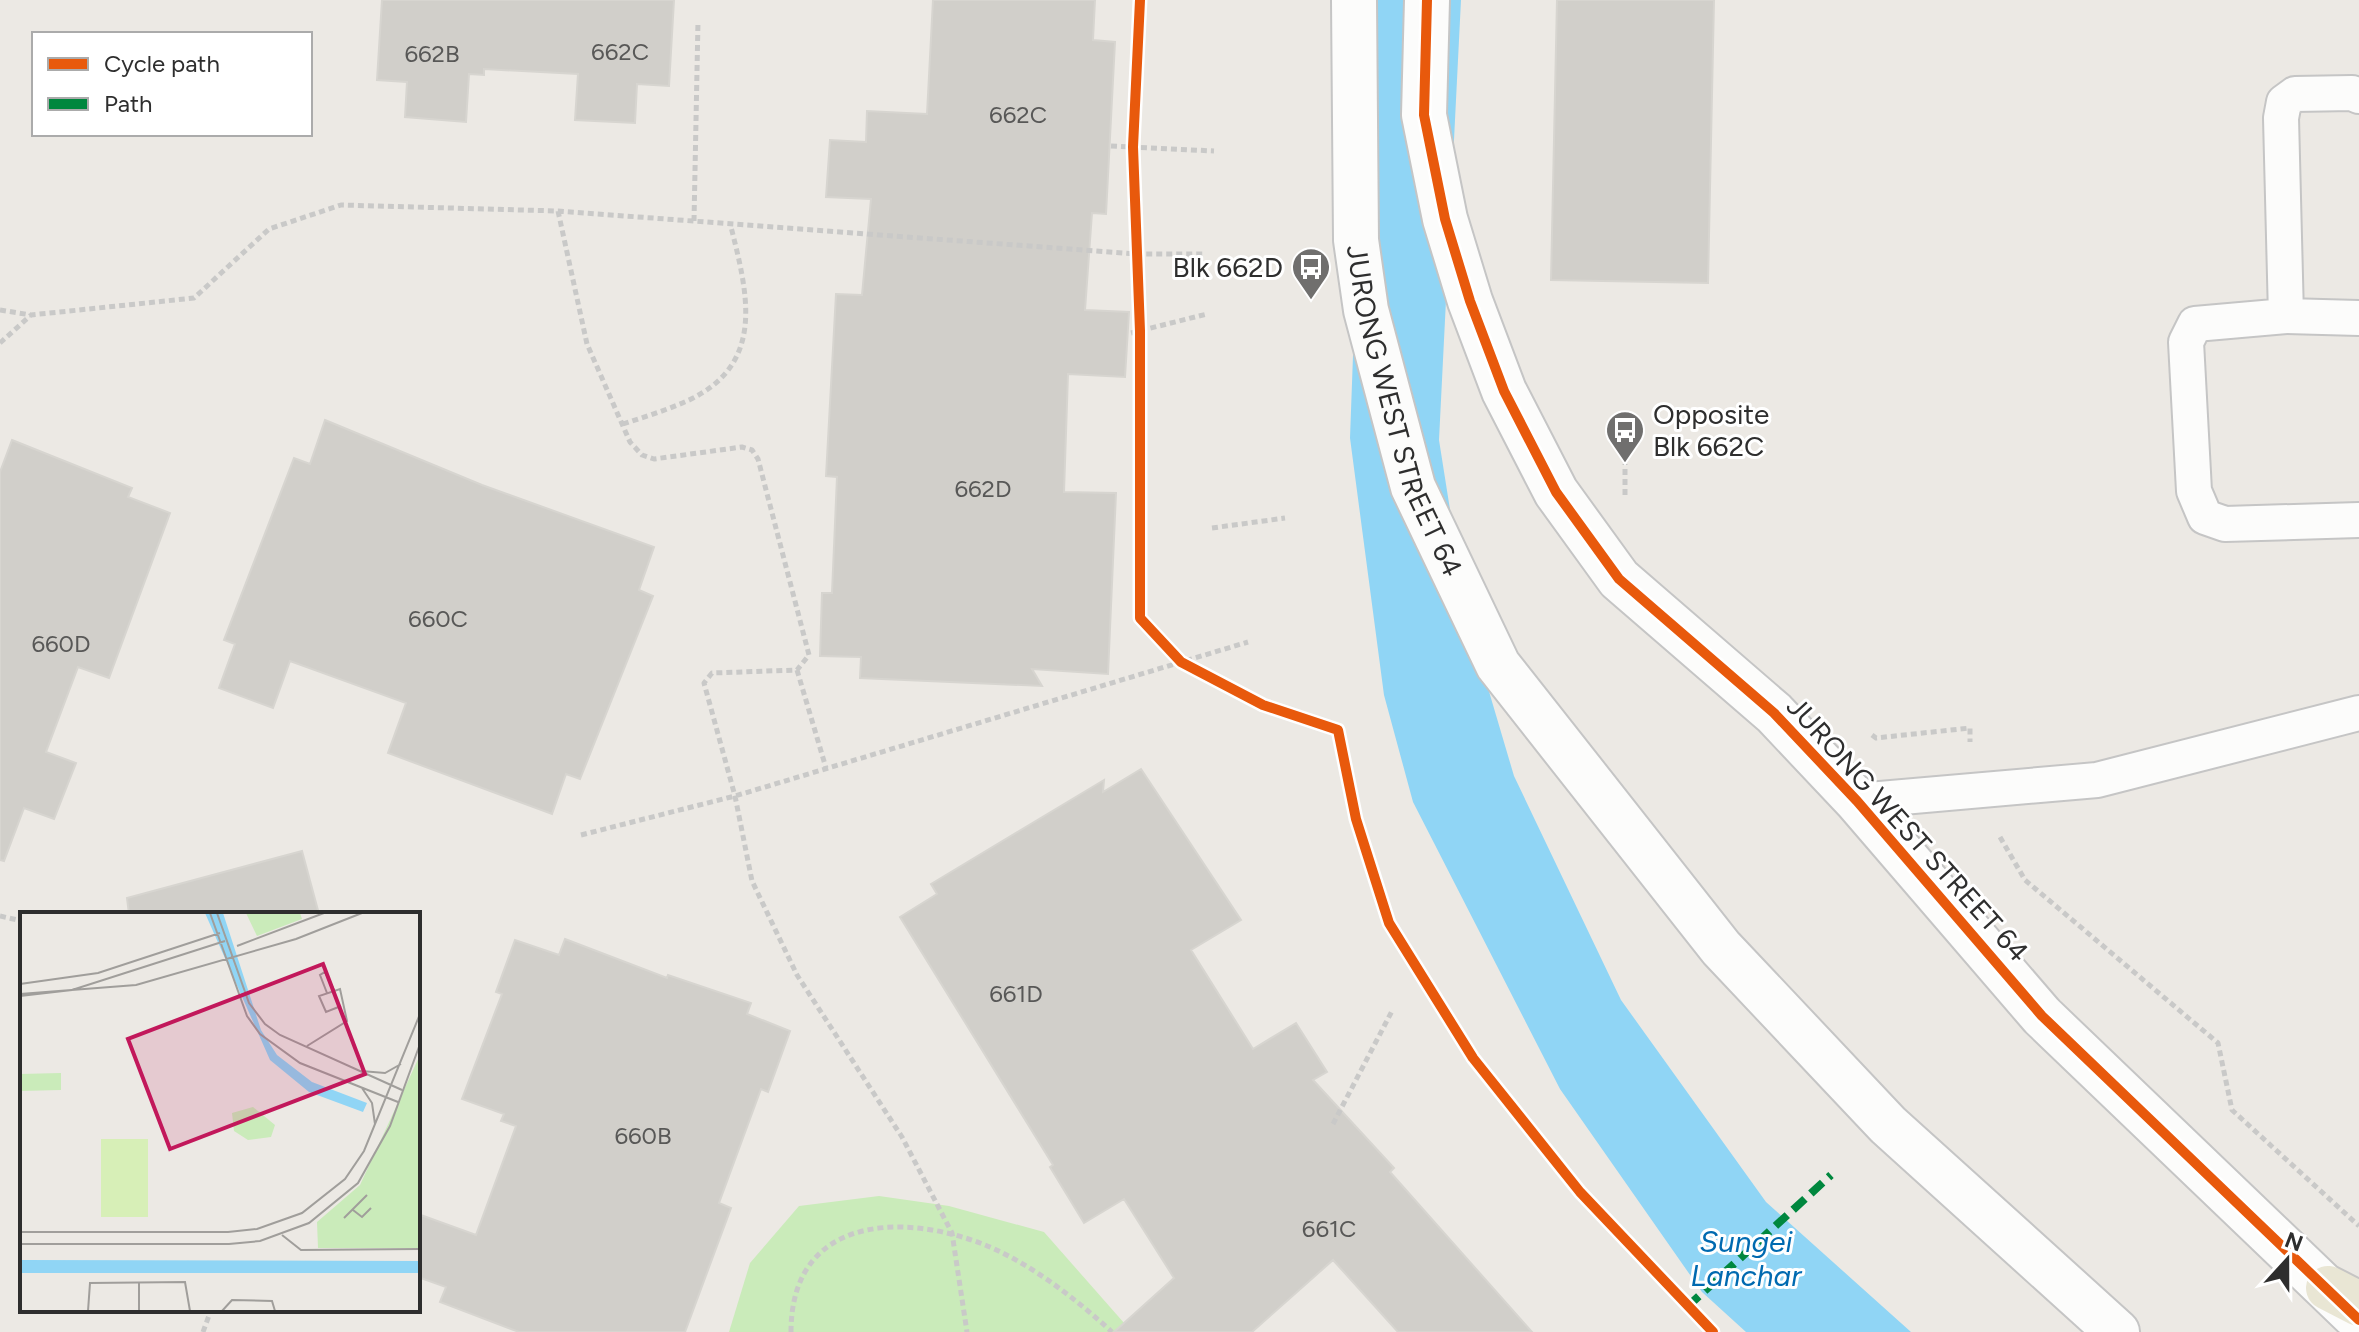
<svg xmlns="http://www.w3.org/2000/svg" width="2359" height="1332" viewBox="0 0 2359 1332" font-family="Figtree,sans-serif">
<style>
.green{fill:#caebba}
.water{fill:#90d5f5}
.building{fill:#d1cfca;stroke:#d7d5d0;stroke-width:2}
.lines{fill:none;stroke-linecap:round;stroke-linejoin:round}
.lane-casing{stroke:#c5c5c5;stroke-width:38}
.secondary-casing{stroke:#c5c5c5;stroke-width:48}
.primary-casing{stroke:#c6c5c4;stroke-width:48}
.path{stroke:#c9c9c8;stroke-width:5;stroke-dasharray:6 4;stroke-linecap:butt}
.lane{stroke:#fcfcfb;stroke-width:34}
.secondary{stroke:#fcfcfb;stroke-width:44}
.primary{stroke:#e9e6d4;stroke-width:44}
.quiet{stroke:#00873e;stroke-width:8;stroke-dasharray:16 8;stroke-linecap:butt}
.cycleway-casing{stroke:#fff;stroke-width:15}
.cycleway{stroke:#e8590c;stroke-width:10}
.labels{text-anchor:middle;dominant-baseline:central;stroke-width:6;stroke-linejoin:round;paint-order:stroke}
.number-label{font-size:24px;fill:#585857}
.poi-label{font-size:28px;fill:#2e2e2e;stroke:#fff;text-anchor:end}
.street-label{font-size:28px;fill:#2e2e2e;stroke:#fff}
.water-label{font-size:30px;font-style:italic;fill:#006ab0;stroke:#fff}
.inset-road{fill:none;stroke:#a09e9b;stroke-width:2}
.view{fill:#c2185b;fill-opacity:0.15;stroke:#c2185b;stroke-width:4}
.inset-edge{fill:none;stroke:#2e2e2e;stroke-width:4}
</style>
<rect width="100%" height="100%" fill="#ece9e4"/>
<path class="green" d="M 879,1196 L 949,1206 L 1044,1232 L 1132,1332 L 729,1332 L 750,1263 L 799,1206 Z"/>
<path class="water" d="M 1354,0 L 1461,0 L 1439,440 L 1467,617 L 1514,776 L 1621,1000 L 1766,1202 L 1911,1332 L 1746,1332 L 1702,1292 L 1560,1089 L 1413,802 L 1384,695 L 1350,438 L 1358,218 Z"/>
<path class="building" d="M 382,0 L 674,0 L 669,86 L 637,84 L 635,123 L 575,120 L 578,74 L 484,69 L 484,75 L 469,74 L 466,122 L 405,117 L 407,82 L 377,80 Z
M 933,0 L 1095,0 L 1093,40 L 1115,42 L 1106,214 L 1092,213 L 1085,310 L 1129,312 L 1125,377 L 1068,374 L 1064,492 L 1116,493 L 1108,674 L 1032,669 L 1042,686 L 860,678 L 861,657 L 820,656 L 822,593 L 832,593 L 837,477 L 826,476 L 836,294 L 862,295 L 871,199 L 826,197 L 830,140 L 866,142 L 867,111 L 927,114 Z
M 1557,0 L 1714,0 L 1708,283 L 1551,280 Z
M 325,420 L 482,485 L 654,547 L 639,590 L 653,596 L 580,779 L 566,774 L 552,814 L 388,753 L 406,703 L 290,661 L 273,708 L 219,688 L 235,644 L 224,640 L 294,458 L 310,464 Z
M 12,440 L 132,488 L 128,497 L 170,513 L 109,678 L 78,667 L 46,752 L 76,763 L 54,819 L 24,808 L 4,861 L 0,860 L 0,472 Z
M 1141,769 L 1241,920 L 1191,950 L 1253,1049 L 1296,1023 L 1327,1072 L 1313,1080 L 1394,1168 L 1390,1172 L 1532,1332 L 1398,1332 L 1333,1260 L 1252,1332 L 1114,1332 L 1174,1278 L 1124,1199 L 1084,1223 L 1050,1167 L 1053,1165 L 900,917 L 937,894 L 931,884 L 1104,780 L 1103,792 Z
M 302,851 L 319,914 L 129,914 L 127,898 Z
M 565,939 L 667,978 L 668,975 L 751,1003 L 747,1014 L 790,1031 L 768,1092 L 761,1089 L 719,1203 L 731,1208 L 685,1332 L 519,1332 L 440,1302 L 446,1287 L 418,1277 L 418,1214 L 476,1235 L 516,1126 L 501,1121 L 504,1114 L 462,1099 L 502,994 L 496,992 L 515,940 L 559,955 Z"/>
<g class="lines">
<defs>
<path id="lane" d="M 2286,316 L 2281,118 L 2284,102 L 2295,94 L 2352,93 L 2359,96
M 2359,318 L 2286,316 L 2195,324 L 2186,342 L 2194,491 L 2205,517 L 2225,524 L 2359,520
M 1857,801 L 2097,780 L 2359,713"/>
<g id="secondary">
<path id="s1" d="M 1354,0 L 1356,240 L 1366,310 L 1413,487 L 1498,665 L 1721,948 L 1888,1125 L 2117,1332"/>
<path d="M 1427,0 L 1424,115 L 1445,219 L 1470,301 L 1504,391 L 1556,492 L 1619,579 L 1774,713 L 1857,801 L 2042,1016 L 2354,1315"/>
</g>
<path id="primary" d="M 2328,1288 L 2359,1304"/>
</defs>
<use href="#lane" class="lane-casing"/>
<use href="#secondary" class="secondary-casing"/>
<use href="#primary" class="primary-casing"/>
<path class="path" d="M 1111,146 L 1214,151
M 558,211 L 587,344 L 630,442 L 642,455 L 654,459 L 742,447 L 752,450 L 758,459 L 809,655 L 797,670 L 712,673 L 704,683 L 735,796 L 752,881 L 797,975 L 902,1137 L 952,1233 L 967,1332
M 694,221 L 698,21
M 0,310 L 31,315 L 194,298 L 269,229 L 341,205 L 558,211 L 1136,254 L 1206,254
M 1131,333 L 1207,314
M 0,343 L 31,315
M 623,424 C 644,417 667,410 687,401 C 768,364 747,291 730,223
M 1625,495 L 1625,464
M 1212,528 L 1285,518
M 797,670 L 826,768
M 1872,735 L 1876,738 L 1970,728 L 1970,742
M 581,835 L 735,796 L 1248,642
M 2000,837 L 2025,880 L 2218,1043 L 2232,1110 L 2359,1226
M 0,916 L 22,921
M 1333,1124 L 1392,1011
M 203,1332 L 211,1310
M 791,1332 C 791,1207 920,1212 1003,1253 C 1044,1274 1079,1302 1112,1332"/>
<use href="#lane" class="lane"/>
<use href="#secondary" class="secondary"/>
<use href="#primary" class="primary"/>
<path class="quiet" d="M 1687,1307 L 1831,1175"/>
<defs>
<path id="cycleway" d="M 1140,0 L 1133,147 L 1140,331 L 1140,618 L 1181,662 L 1263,705 L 1338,730 L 1356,819 L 1389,923 L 1473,1058 L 1580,1192 L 1713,1332
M 1427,0 L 1424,115 L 1445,219 L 1470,301 L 1504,391 L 1556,492 L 1619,579 L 1774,713 L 1857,801 L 2042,1016 L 2359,1320"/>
</defs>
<use href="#cycleway" class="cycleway-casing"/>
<use href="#cycleway" class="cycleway"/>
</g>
<defs>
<symbol id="bus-pin" viewBox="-11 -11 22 30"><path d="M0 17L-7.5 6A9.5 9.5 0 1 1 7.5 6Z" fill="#706f6e" stroke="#fff"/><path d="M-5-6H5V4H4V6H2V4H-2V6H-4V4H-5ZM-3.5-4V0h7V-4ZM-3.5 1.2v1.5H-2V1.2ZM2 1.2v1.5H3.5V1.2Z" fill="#fff"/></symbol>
</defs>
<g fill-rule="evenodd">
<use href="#bus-pin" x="1289" y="245" width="44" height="60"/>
<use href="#bus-pin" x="1603" y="408" width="44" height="60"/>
</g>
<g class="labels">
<g class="number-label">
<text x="620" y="51">662C</text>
<text x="432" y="53">662B</text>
<text x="1018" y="114">662C</text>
<text x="983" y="488">662D</text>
<text x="438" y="618">660C</text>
<text x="61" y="643">660D</text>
<text x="1016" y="993">661D</text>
<text x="643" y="1135">660B</text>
<text x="1329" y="1228">661C</text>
</g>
<g class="poi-label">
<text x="1283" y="267">Blk 662D</text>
<text x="1653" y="414" text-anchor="start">Opposite<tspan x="1653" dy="32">Blk 662C</tspan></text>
</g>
<g class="street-label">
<text stroke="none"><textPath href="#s1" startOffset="418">JURONG WEST STREET 64</textPath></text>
<text transform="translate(1908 829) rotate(48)">JURONG WEST STREET 64</text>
</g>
<g class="water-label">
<text x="1746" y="1241">Sungei<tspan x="1746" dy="34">Lanchar</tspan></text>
</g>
</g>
<g transform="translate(20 912)">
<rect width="400" height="400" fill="#ece9e4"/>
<path d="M 226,1 L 280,1 L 282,7 L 237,24 ZM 400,143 L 400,336 L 298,336 L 297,310 L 340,273 ZM 41,161 L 41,178 L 0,179 L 0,162 ZM 233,195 L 255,213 L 251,225 L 228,228 L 214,219 L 212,201 Z" fill="#caebba"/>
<path d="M 81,227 L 128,227 L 128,305 L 81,305 Z" fill="#d7efb7"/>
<path d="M 185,1 L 203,1 L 241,118 L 257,143 L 292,170 L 347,191 L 343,200 L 289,180 L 250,148 ZM 0,348 L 400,349 L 400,361 L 0,361 Z" fill="#90d5f5"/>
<path class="inset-road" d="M 190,1 L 227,104 L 240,122 L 280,151 L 378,190M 197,1 L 229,91 L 245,112 L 260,123 L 382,178M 217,34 L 304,1M 0,72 L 78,61 L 200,21M 307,81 L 300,63 L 305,60 L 314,78M 0,82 L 116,73 L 276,27 L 342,1M 0,84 L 52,78 L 205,29M 287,134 L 327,109 L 320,77 L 299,84 L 306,100 L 321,94M 341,159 L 365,161 L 381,152M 342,176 L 352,191 L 355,212M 333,298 L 342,305 L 351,296M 324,306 L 347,283M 0,320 L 208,320 L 237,317 L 282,301 L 325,267 L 344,239 L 400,102M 262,323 L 281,338 L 400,337M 0,332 L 209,332 L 240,329 L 289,311 L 338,271 L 370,214 L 400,132M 119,370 L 119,399M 68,399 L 70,371 L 165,370 L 170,399M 202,399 L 212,388 L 252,389 L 255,399"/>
<path class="view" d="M 303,52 L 345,162 L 150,237 L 108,127 Z"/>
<rect width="400" height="400" class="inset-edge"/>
</g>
<rect x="32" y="32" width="280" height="104" fill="#ffffff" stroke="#ababab" stroke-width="2"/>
<rect x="48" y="58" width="40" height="12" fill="#e8590c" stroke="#ababab" stroke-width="2"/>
<text x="104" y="72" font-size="24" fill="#2e2e2e">Cycle path</text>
<rect x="48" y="98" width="40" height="12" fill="#00873e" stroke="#ababab" stroke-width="2"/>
<text x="104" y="112" font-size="24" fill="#2e2e2e">Path</text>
<g transform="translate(2287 1260) rotate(21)" stroke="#ffffff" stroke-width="6" paint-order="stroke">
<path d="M0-6L14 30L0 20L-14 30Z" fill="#2e2e2e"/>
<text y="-12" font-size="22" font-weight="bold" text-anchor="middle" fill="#2e2e2e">N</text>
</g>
</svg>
